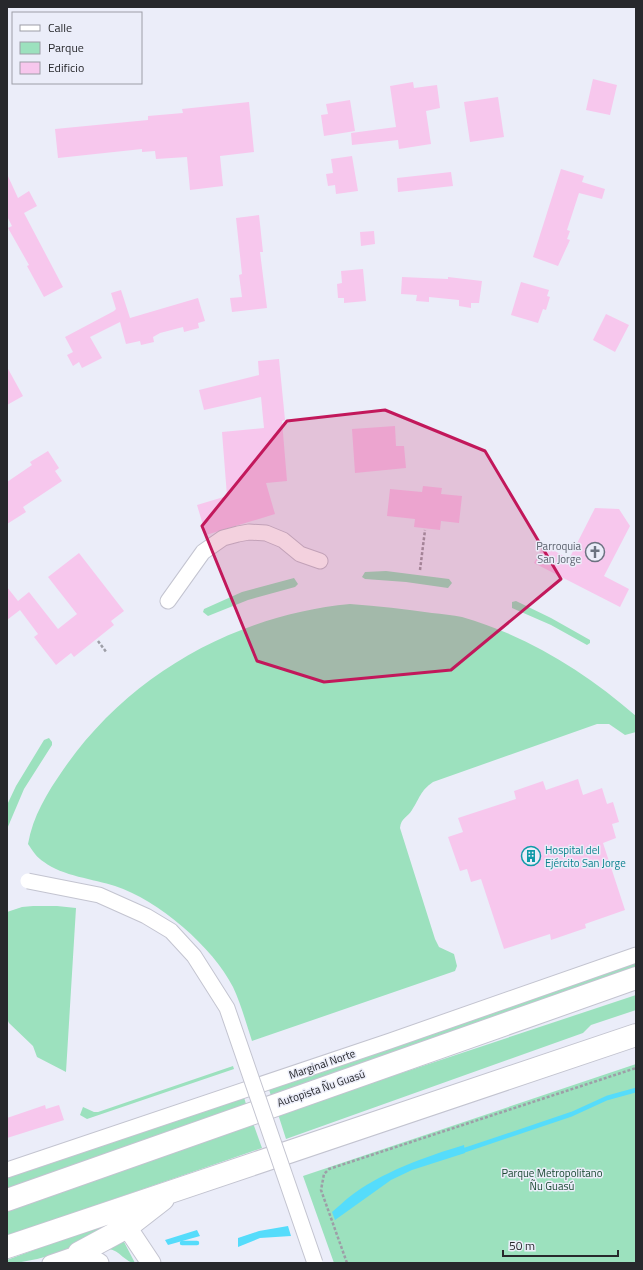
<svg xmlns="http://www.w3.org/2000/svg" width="643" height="1270" viewBox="0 0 643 1270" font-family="'Titillium Web',sans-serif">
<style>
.green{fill:#9ce1be}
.water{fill:#55dcfb}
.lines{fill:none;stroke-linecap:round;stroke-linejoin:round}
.stream{stroke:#55dcfb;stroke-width:4.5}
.building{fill:#f7c7ed}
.minor-casing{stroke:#c3c4d0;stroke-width:17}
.major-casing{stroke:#c3c4d0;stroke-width:21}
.highway-casing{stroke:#c3c4d0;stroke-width:24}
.path{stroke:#9d9ea7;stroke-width:2.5;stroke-dasharray:3 2;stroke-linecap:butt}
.minor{stroke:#fff;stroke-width:15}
.major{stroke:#fff;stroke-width:19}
.highway{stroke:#fff;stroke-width:22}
.minor-bridge-casing{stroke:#c3c4d0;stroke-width:17;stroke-linecap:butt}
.minor-bridge{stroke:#fff;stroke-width:15}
.marked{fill:#c2185b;fill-opacity:0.2;stroke:#c2185b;stroke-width:3;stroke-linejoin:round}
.labels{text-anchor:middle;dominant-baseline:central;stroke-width:3;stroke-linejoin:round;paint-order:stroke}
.worship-label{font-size:11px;fill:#5b616d;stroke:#ebedf9;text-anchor:end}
.culture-label{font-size:11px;fill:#0d838f;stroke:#ebedf9;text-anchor:start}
.street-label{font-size:11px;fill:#27282c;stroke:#ebedf9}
.park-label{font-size:11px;fill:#1b4833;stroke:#ebedf9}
</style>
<rect width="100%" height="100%" fill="#ebedf9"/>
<path class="green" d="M 386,571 L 449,579 L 452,583 L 448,588 L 406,582 L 365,579 L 362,577 L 365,572 Z
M 294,578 L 298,584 L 295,587 L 248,600 L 208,616 L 203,612 L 204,609 L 242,592 Z
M 516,601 L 551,618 L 590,640 L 590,643 L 587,645 L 551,625 L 512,608 L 512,602 Z
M 350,604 C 378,606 405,609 432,613 C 442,614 453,615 462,617 C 528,636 585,672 636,716 L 636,732 L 625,735 L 609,724 L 597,724 L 433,782 C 420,791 420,798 412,810 C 407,818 401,818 400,828 L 435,939 L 439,947 L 454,954 L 457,966 L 455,971 L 252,1041 C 246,1023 241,1004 233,987 C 213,947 158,900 115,886 C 94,879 62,876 44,862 C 37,858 32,850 28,844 C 33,816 47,793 63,770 C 128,675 235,615 350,604 Z
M 49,738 L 52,742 L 52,745 L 24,789 L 7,829 L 7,805 L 16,786 L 44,740 Z
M 33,906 L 57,906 L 76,908 L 66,1072 L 37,1057 L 33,1046 L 9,1023 L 7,1019 L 7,912 L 22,907 Z
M 636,963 L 636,970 L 271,1096 L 268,1086 Z
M 636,995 L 636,1010 L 591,1025 L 583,1033 L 286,1139 L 278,1114 Z
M 636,1064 L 636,1263 L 334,1263 L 303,1176 Z
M 233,1066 L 234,1069 L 87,1119 L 80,1115 L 83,1107 L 94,1112 L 98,1112 Z
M 243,1094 L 246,1104 L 7,1191 L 7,1176 Z
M 253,1123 L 262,1148 L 7,1236 L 7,1211 Z
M 112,1221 L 115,1221 C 105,1228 96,1235 87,1240 C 66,1252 31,1263 7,1263 L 7,1260 Z
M 122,1238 L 135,1263 C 126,1263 119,1250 109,1249 Z"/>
<path class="water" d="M 464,1145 L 465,1153 L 412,1170 L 391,1180 L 335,1220 L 332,1212 C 338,1207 343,1202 348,1198 C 379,1173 427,1156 464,1145 Z
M 288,1226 L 291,1236 L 260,1238 L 238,1247 L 238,1238 L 259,1231 Z
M 197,1230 L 200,1236 L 168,1245 L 165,1240 Z"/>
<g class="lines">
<path class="stream" d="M 459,1152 L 572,1114 L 607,1098 L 636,1090
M 182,1243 L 197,1243"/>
</g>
<path class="building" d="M 593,79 L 617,85 L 610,115 L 586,110 Z
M 413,82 L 414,88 L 437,85 L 440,108 L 426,111 L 431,144 L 399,149 L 398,140 L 352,145 L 351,133 L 396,127 L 390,86 Z
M 498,97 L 504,137 L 470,142 L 464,102 Z
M 350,100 L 355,131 L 324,136 L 321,115 L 328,114 L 326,104 Z
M 249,102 L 254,152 L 220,156 L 223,186 L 190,190 L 187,157 L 156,159 L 155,151 L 142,152 L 142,149 L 58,158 L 55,129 L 148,120 L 148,116 L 183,113 L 182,109 Z
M 352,156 L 358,191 L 336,194 L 335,185 L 328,186 L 326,174 L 333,173 L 331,159 Z
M 561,169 L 584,176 L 582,182 L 605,189 L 602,199 L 579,193 L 567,230 L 570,231 L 567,239 L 570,240 L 558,266 L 533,257 Z
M 451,172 L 453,186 L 398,192 L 397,178 Z
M 7,174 L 18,198 L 29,191 L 37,206 L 24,213 L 63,287 L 44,297 L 27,266 L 29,265 L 8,228 L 12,226 L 7,216 Z
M 259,215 L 263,252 L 260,252 L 267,308 L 232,312 L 230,298 L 242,297 L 239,275 L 242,274 L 236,218 Z
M 374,231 L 375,244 L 361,246 L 360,232 Z
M 363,269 L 366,301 L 344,303 L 344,298 L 338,298 L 337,284 L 342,283 L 341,271 Z
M 402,277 L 448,279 L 448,277 L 482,281 L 479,303 L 471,303 L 471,308 L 459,306 L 459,300 L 429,297 L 429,302 L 416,301 L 417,295 L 401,294 Z
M 521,282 L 549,290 L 547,296 L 550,297 L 546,310 L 543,309 L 538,323 L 511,315 Z
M 121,290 L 130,318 L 198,298 L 205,321 L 198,323 L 199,328 L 184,332 L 183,327 L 160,333 L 153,337 L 154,342 L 141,345 L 140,341 L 126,344 L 120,322 L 90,337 L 102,358 L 82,368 L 79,362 L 73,366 L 67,355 L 73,352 L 65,337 L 114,311 L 116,309 L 111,293 Z
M 606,314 L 629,325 L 615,352 L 593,340 Z
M 279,359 L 285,420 L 282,421 L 287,481 L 266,483 L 275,514 L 206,535 L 197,505 L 227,496 L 222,432 L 264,428 L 261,397 L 204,410 L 199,390 L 259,375 L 258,361 Z
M 7,367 L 23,396 L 7,405 Z
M 395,426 L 396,446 L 404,446 L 406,468 L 355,473 L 352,429 Z
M 48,451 L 59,468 L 55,471 L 62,481 L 23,507 L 26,512 L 7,524 L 7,482 L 32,465 L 30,462 Z
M 423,486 L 442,488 L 441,494 L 462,496 L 459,523 L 441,521 L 440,530 L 414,527 L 415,519 L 387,516 L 390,489 L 422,492 Z
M 595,508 L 619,509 L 630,526 L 604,576 L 629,589 L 620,607 L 534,563 L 544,545 L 569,559 Z
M 79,553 L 124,611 L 111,621 L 114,625 L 74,657 L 71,653 L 56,665 L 34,637 L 38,634 L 20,610 L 7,620 L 7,587 L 18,601 L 29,592 L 58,629 L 77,614 L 48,577 Z
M 578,779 L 583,795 L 602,788 L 607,804 L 613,802 L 619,822 L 612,824 L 616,838 L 603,843 L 625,910 L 585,924 L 586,928 L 551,940 L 550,934 L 504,949 L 481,879 L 471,882 L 467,869 L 460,871 L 448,837 L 463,832 L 458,818 L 516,799 L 514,791 L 543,781 L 546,790 Z
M 45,1105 L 46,1109 L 59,1105 L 64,1120 L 7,1138 L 7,1118 Z"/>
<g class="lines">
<defs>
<path id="minor" d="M 168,601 L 203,552 L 223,538 L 238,534 L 249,532 L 266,533 L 283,540 L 300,554 L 320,561
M 7,1170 L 390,1041 L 636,955
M 50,1263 L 79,1253"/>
<path id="major" d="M 127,1227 L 151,1263
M 79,1253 L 99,1263"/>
<path id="highway" d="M 7,1200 L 636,978
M 7,1247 L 636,1035
M 79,1253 L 127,1227 L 163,1199"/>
</defs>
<use href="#minor" class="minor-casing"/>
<use href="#major" class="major-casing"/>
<use href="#highway" class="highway-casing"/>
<path class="path" d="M 420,570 L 425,530
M 98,641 L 107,653
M 347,1263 L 321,1190 L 324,1174 L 329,1169 L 636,1068"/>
<use href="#minor" class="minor"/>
<use href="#major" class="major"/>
<use href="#highway" class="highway"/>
<defs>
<path id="minor-bridge" d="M 28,881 L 99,895 L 146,916 L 171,931 L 194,956 L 227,1008 L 315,1263"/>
</defs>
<use href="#minor-bridge" class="minor-bridge-casing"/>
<use href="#minor-bridge" class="minor-bridge"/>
</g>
<path class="marked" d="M 385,410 L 485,451 L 561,579 L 451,670 L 324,682 L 257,661 L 202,526 L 287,421 Z"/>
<defs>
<symbol id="church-ring" viewBox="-11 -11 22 22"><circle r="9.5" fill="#ebedf9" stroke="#6b7280" stroke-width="1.5"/><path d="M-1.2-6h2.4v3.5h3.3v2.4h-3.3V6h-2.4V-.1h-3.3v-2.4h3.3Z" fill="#6b7280"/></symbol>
<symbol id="building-ring" viewBox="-11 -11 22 22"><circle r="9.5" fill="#ebedf9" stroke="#0f9aa8" stroke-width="1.5"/><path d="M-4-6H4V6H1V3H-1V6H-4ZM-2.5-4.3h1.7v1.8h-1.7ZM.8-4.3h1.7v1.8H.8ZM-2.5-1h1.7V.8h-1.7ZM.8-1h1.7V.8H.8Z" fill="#0f9aa8"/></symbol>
</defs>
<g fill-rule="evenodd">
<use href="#church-ring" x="584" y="541" width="22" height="22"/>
<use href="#building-ring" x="520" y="845" width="22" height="22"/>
</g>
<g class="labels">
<g class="worship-label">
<text x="581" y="546">Parroquia<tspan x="581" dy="13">San Jorge</tspan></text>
</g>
<g class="culture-label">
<text x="545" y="850">Hospital del<tspan x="545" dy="13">Ejército San Jorge</tspan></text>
</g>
<g class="street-label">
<text transform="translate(322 1064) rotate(-19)">Marginal Norte</text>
<text transform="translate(321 1088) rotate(-19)">Autopista Ñu Guasú</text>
</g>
<g class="park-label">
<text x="552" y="1173">Parque Metropolitano<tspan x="552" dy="13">Ñu Guasú</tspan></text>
</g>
</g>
<rect width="643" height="1270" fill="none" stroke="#27282c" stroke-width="16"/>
<rect x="12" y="12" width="130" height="72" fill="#ebedf9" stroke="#9d9ea7"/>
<rect x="20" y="25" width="20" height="6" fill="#ffffff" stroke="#9d9ea7"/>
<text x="48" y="32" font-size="12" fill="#27282c">Calle</text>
<rect x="20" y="42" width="20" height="12" fill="#9ce1be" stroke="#9d9ea7"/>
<text x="48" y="52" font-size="12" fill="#27282c">Parque</text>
<rect x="20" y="62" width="20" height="12" fill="#f7c7ed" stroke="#9d9ea7"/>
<text x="48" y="72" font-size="12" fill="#27282c">Edificio</text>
<path d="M503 1250v6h115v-6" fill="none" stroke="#27282c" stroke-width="2"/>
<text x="509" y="1250" font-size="12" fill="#27282c" stroke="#ebedf9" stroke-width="3" paint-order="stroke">50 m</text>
</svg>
